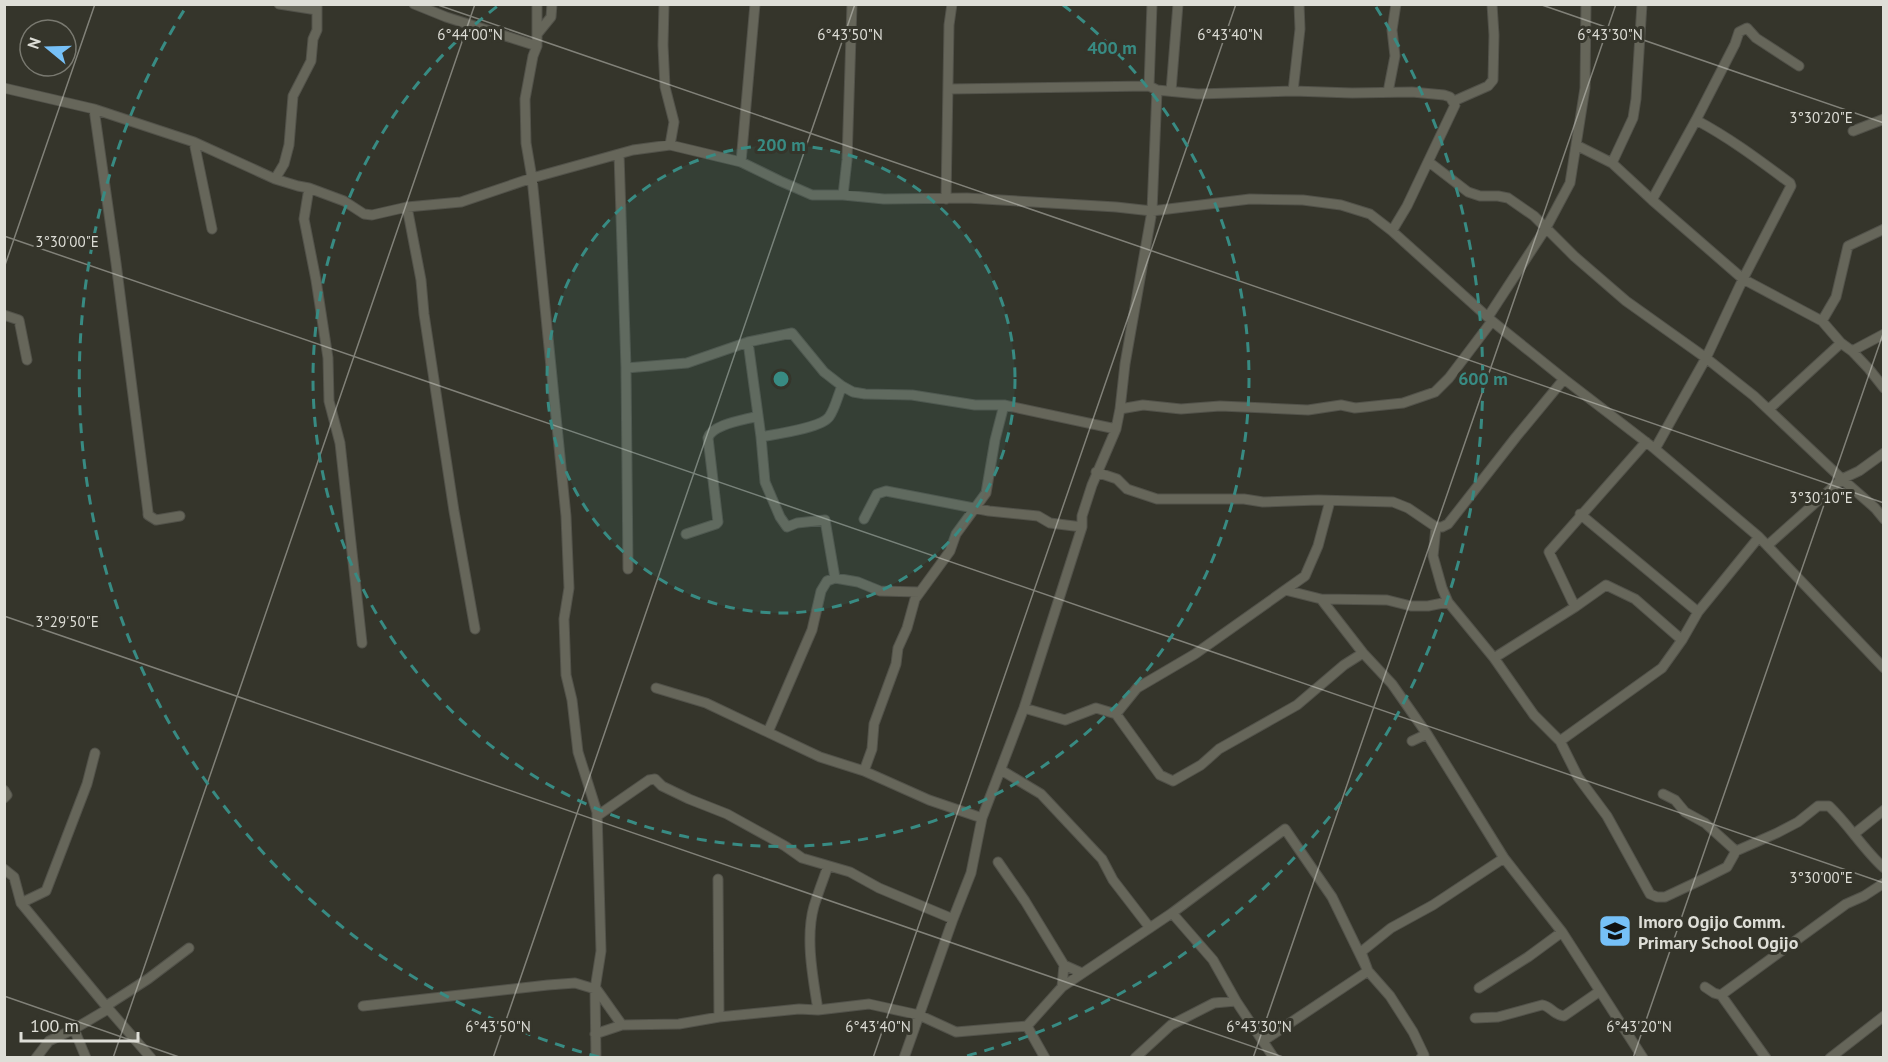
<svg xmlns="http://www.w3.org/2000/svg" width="1888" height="1062" viewBox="0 0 1888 1062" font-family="'PT Sans',sans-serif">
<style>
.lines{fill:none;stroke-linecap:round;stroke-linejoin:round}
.minor-casing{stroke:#52524a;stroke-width:11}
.minor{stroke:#66665a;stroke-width:9}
.ticks{fill:none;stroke:#deded7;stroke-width:1.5;stroke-opacity:0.45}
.ring{fill:none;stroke:#388b83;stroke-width:3;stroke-dasharray:10 8}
.labels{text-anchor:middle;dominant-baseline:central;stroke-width:6;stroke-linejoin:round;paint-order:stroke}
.poi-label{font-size:18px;font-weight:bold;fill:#deded7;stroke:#35352b;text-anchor:start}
.ticks-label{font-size:15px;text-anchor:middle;fill:#deded7;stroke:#35352b;stroke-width:6;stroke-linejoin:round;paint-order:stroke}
.centre{fill:#388b83;stroke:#35352b;stroke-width:3}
.ring-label{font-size:18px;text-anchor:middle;font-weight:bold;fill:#388b83;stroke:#35352b;stroke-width:6;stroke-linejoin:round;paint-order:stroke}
</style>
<rect width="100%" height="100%" fill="#35352b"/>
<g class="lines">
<defs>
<path id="minor" d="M 279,4 L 317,10
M 414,4 L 446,17 L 537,46
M 537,4 L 537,46 L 533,56 L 525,99 L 526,143 L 532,178 L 566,516 L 569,588 L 564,619 L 566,675 L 572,700 L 578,752 L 597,812 L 601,951 L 595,989 L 596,1058
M 664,4 L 663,45 L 665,87 L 674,122 L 670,145
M 538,33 L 551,17 L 552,4
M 4,88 L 94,109 L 194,142 L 275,179 L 298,186 L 309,188 L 344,201 L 364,214 L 372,215 L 407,207 L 461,202 L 532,178 L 633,150 L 670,145 L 741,162 L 780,181 L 812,195 L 843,195 L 884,199 L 967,198 L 1116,207 L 1152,211 L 1250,199 L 1303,200 L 1341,205 L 1370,214 L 1392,231 L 1492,321 L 1564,379 L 1655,449 L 1759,537 L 1884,668
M 949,89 L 1149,86
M 1157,90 L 1198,94 L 1293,91 L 1352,93 L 1412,92 L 1444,95 L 1450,97 L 1455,105 L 1407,206 L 1392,231
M 1171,91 L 1178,4
M 1293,91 L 1300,29 L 1299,4
M 1388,92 L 1395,56 L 1392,30 L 1396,4
M 1454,101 L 1488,86 L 1493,80 L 1494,35 L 1492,4
M 94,109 L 116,263 L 148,512 L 148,515 L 156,520 L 180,516
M 1853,131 L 1884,119
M 194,142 L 212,229
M 1576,145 L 1612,163 L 1652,200 L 1743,279 L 1822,321 L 1841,343 L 1852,351 L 1869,369 L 1884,388
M 619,154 L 626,368 L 628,569
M 741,162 L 755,4
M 1429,162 L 1468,192 L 1480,196 L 1498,196 L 1508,198 L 1534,216 L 1574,256 L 1626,301 L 1706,358 L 1754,396 L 1842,479 L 1875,508 L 1884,519
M 1612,163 L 1633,118 L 1636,99 L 1642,4
M 275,179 L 284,164 L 289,145 L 293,96 L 311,61 L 313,39 L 317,30 L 317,4
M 309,188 L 304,219 L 316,280 L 328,358 L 329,401 L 340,443 L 362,643
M 843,195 L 847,160 L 852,4
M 946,199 L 949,25 L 952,4
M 1652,200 L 1696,120 L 1735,44 L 1739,32 L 1747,28 L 1756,38 L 1799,66
M 407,207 L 421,280 L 424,314 L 454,511 L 475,629
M 4,315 L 19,320 L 27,360
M 1488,317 L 1546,228 L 1570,183 L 1585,88 L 1586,4
M 1822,321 L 1836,297 L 1848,246 L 1884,229
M 748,342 L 761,437 L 765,482 L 780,517 L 787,527 L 797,523 L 825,520 L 835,578
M 1852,351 L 1884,334
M 626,368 L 687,363 L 748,342 L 792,333 L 824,372 L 842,386 L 853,392 L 865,394 L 912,395 L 975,405 L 1004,405 L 1116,429
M 1120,409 L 1143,405 L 1181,409 L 1220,406 L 1308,410 L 1341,405 L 1355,408 L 1403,403 L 1435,392 L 1449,378 L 1492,321
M 1769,409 L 1841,343
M 761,437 C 776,434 821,428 829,417 C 835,409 838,395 842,386
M 1655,449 L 1706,358 L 1743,279 L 1791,186 L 1790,183 C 1759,160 1730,138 1696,120
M 1096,472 L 1117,479 L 1127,489 L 1157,499 L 1244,499 L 1263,502 L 1318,500 L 1393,502 L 1408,508 L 1436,527 L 1442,527 L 1448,524 L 1516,437 L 1564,379
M 1580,514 L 1698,612
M 864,519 L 877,494 L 886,491 L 989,511 L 1038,516 L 1050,523 L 1082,527
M 1436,527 L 1433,556 L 1442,588 L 1448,602 L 1494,658 L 1534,715 L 1560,741 L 1662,668 L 1682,640 L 1698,612 L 1759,537
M 686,534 L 716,524 L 718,522 L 708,438 C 712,424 745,420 758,416
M 1768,545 L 1842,479 L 1859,471 L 1884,453
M 1285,590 L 1321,599 L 1363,653 L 1392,684 L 1427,734 L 1504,858 L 1562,932 L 1643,1058
M 1321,599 L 1387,600 L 1411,606 L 1428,606 L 1448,602
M 1575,607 L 1549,552 L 1646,442
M 1494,658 L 1575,607 L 1606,585 L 1635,599 L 1682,640
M 656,688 L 706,703 L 820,757 L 864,771 L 929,800 L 982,818
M 1024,708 L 1065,720 L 1096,708 L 1116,714 L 1137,688 L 1195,654 L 1305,576 L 1318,546 L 1330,501
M 1116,714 L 1160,775 L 1173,781 L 1201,765 L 1219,749 L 1297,705 L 1344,665 L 1363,653
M 768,732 L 812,630 L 821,591 L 827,581 L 835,578 L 858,582 L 880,591 L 919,592
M 1412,741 L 1427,734
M 1560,741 L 1578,777 L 1607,816 L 1650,894 L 1657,897 L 1665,897 L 1699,881 L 1727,867 L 1736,851
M 1001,770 L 1041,794 L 1102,859 L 1113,880 L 1150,928
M 864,771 L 872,749 L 874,724 L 896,664 L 898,648 L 907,628 L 915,599 L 950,551 L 956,534 L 986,493 L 995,440 L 1004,405
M 4,790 L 7,795 L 4,798
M 1663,794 L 1675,800 L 1685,812 L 1705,823 L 1736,851 L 1777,833 L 1798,822 L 1818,806 L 1829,806 C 1849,825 1863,849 1884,868
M 597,816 L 649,780 L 655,779 L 662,786 L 689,799 L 727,814 L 785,846 L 802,858 L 850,872 L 879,888 L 953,919
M 1854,834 L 1884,810
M 998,862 L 1025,901 L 1064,965 L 1082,973
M 4,869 L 14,877 L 21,903 L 106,1006
M 718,879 L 719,1017
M 21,903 L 46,891 L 87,784 L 95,753
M 1172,913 L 1285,829 L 1332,897 L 1368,971 L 1263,1041
M 595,987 L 622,1025
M 1062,987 L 1064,965
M 1705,987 L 1714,993 L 1721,995 L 1766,1058
M 1479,988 L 1528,957 L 1562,932
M 1721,995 L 1846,904 L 1864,896 L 1884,883
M 363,1006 L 548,985 L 575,983 L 595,989
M 818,1010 C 813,978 805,938 814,906 C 818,893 823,880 828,866
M 1475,1018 L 1498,1017 L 1542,1005 C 1551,1006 1553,1015 1564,1016 L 1600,991
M 1027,1026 L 1045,1058
M 74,1029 L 86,1058
M 595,1034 L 622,1025 L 679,1024 L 719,1017 L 799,1009 L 818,1010 L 869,1004 L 919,1015 L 956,1032 L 1027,1026 L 1062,987 L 1172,913 L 1213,960 L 1236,1001
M 36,1058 L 49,1041 L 74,1029 L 108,1009
M 151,1058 L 106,1006 L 148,979 L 189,948
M 904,1058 L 953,919 L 971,873 L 982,818 L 1024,708 L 1082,527 L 1082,516 L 1092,485 L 1116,429 L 1120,409 L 1125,364 L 1152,211 L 1157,90 L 1149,86 L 1152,4
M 1135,1058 L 1171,1025 L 1214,1003 L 1236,1001 L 1274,1058
M 1421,1058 L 1424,1055 L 1413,1032 L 1390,996 L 1368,971 L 1361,952 L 1391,928 L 1433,905 L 1504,858
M 1830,1058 L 1884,1016"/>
</defs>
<use href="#minor" class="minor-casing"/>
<use href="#minor" class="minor"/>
</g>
<path class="ticks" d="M 435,4 L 1884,503M 1539,4 L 1884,123M 4,236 L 1884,883M 4,268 L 95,4M 4,616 L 1286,1058M 4,996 L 182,1058M 113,1058 L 475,4M 493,1058 L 855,4M 873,1058 L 1236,4M 1253,1058 L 1616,4M 1633,1058 L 1884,331"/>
<circle cx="781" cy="379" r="234" fill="#388b83" fill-opacity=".12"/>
<g class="ring">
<circle cx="781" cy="379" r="234"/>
<path d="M1063 5A468 468 0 1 1 499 5"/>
<path d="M599 1057A702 702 0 0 1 186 7M1376 7A702 702 0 0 1 963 1057"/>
</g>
<defs>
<symbol id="school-square" viewBox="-11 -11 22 22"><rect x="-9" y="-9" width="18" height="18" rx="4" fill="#76c0f7" stroke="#35352b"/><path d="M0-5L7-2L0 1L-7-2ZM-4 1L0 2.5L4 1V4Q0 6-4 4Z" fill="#111"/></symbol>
</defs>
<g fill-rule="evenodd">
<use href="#school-square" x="1596" y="912" width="38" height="38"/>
</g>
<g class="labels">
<g class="poi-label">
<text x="1638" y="921">Imoro Ogijo Comm.<tspan x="1638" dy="21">Primary School Ogijo</tspan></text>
</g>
</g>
<g class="ticks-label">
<text x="470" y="40">6°44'00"N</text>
<text x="850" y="40">6°43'50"N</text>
<text x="1230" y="40">6°43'40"N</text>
<text x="1610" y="40">6°43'30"N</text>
<text x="1821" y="123">3°30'20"E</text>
<text x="67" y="247">3°30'00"E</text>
<text x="1821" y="503">3°30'10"E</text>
<text x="67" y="627">3°29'50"E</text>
<text x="1821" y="883">3°30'00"E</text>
<text x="498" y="1032">6°43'50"N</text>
<text x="878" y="1032">6°43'40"N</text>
<text x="1259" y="1032">6°43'30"N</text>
<text x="1639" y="1032">6°43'20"N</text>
</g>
<circle cx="781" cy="379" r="9" class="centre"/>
<g class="ring-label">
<text x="1112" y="54">400 m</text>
<text x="781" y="151">200 m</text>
<text x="1483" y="385">600 m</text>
</g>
<rect width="1888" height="1062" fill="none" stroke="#deded7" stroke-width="12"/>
<g transform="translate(48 48) rotate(289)"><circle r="28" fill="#35352b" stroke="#797970" stroke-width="1.5"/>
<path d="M0-4.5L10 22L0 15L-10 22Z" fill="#76c0f7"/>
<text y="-9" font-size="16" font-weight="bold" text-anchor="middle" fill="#deded7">N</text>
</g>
<path d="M21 1032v9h117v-9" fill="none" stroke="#deded7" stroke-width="3"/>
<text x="30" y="1032" font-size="18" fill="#deded7" stroke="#35352b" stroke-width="4.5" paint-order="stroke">100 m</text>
</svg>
